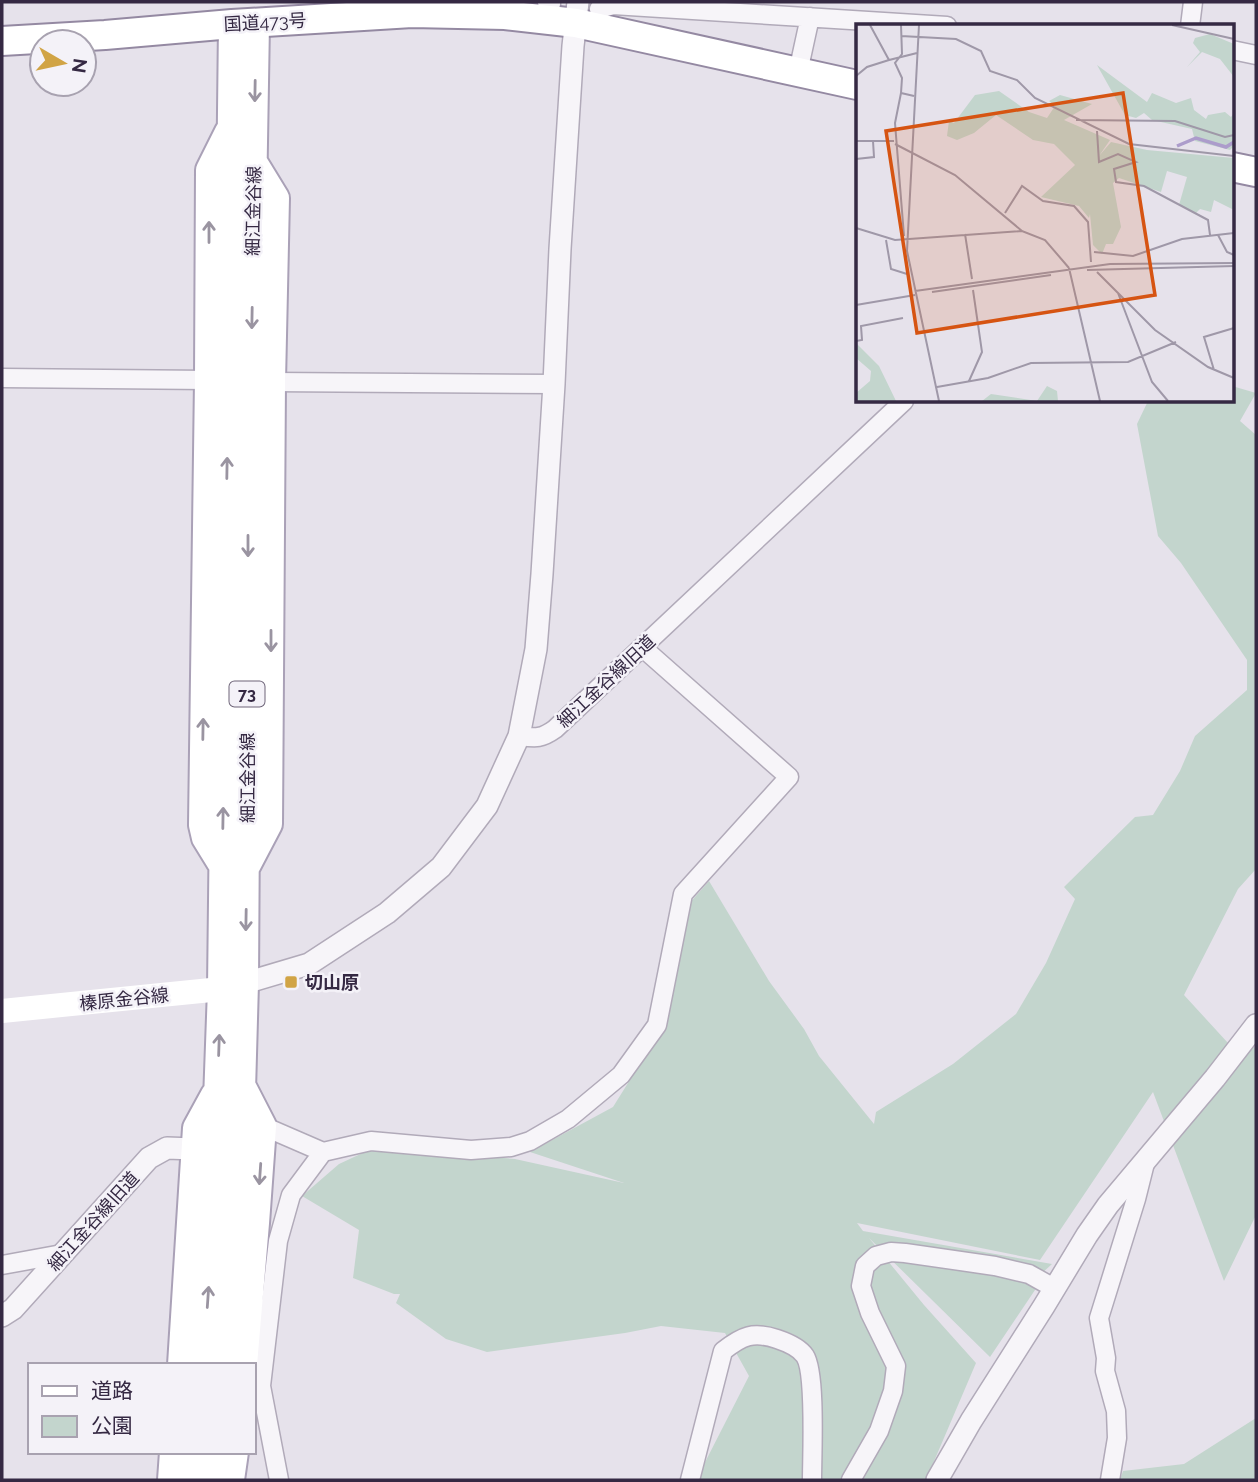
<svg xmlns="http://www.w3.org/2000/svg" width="1258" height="1482" viewBox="0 0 1258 1482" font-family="Raleway,'Noto Sans JP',sans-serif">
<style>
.green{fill:#c3d5cd}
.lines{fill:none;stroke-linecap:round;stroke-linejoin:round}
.minor-casing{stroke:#b1aab9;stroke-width:21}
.tertiary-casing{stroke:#b1aab9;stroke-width:24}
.primary-casing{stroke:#aaa1b7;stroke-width:30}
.trunk-casing{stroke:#9489a2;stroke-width:32}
.minor{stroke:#f7f5f9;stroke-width:18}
.tertiary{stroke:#f7f5f9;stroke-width:21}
.secondary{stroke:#fff;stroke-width:24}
.primary{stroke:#fff;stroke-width:26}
.trunk{stroke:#fff;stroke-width:28}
.oneway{stroke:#9a94a1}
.poi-dot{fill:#d1a445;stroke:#f4f2f8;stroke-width:2.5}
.labels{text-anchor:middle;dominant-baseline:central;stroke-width:5;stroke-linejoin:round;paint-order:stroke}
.shield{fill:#f4f2f8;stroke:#6e6579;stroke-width:2}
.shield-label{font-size:16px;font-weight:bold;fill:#352943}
.street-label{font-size:18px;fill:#352943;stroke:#f4f2f8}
.poi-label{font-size:18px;font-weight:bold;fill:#352943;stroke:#f4f2f8;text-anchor:start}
.inset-river{fill:none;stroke:#ac9ccb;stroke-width:3.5}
.inset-road{fill:none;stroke:#9f98a8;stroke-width:2}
.view{fill:#d65412;fill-opacity:0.15;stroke:#d65412;stroke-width:3.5}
.inset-edge{fill:none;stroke:#352943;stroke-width:3.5}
</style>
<rect width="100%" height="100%" fill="#e6e2eb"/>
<path class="green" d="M 1232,386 L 1256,393 L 1240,421 L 1256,435 L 1256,869 L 1238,889 L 1184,995 L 1228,1043 L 1246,1054 L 1256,1046 L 1256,1215 L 1224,1281 L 1153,1092 L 1040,1260 L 857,1223 L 863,1231 L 1052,1264 L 1040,1275 L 1035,1290 L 990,1357 L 869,1238 L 924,1305 L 976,1363 L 926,1480 L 696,1480 L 749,1376 L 725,1333 L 661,1326 L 625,1333 L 487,1352 L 446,1339 L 396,1303 L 400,1294 L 394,1294 L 353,1278 L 359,1230 L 302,1196 L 339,1164 L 367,1151 L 409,1150 L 515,1159 L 624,1183 L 530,1152 L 613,1107 L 658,1035 L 687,906 L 709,881 L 769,981 L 804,1029 L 819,1056 L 874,1124 L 876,1112 L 953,1064 L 1016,1014 L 1046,963 L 1075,899 L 1064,887 L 1135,817 L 1153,815 L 1180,771 L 1195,736 L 1247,690 L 1247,660 L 1181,563 L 1158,536 L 1137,424 L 1148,401 L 1232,401 Z
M 1256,1418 L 1256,1480 L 1120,1480 L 1123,1471 L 1184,1464 Z"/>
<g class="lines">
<defs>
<path id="minor" d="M 547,2 L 551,4
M 599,9 L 613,5 L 947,26
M 1190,26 L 1193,2
M 1232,50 L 1256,55
M 798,72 L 810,17
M 2,378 L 208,380
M 272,382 L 554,384
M 519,736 C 536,738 541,739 555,729 L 904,401
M 263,1126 L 323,1152 L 371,1141 L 471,1150 L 511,1147 L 530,1141 L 568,1119 L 621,1075 L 657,1025 L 683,894 L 789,777 L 643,648
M 2,1265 L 62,1254
M 279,1480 L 261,1386 L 278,1241 L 291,1195 L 323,1152
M 690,1480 L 723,1351 C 742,1336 753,1331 777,1339 C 786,1342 799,1347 805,1356 C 816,1373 812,1456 812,1480
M 851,1480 L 879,1431 L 893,1391 L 896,1366 L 870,1313 L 861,1286 L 865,1266 L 876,1256 L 891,1252 L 905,1253 L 995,1266 L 1029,1274 L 1054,1288
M 1110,1480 L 1117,1438 L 1116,1411 L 1105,1371 L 1106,1358 L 1099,1318 L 1136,1199 L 1145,1163"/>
<path id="tertiary" d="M 245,983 L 309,964 L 387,913 L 441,867 L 487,806 L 519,736 L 536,649 L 542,574 L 554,384 L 560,249 L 573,46 L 578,2
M 2,1316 L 13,1309 L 149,1158 L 167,1148 L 194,1149
M 937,1480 L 971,1421 L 1044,1306 L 1087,1235 L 1108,1205 L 1215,1078 L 1256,1025"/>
<path id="primary" d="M 221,864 L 205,838 L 202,825 L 208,380 L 209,170 L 228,132
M 247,866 L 269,824 L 272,382 L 276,198 L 254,162
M 243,1087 L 263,1126 L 256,1223 L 244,1365
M 181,1365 L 196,1128 L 214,1095
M 202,1365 L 213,1212 L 221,989 L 232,24
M 223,1365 L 240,1162 L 245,983 L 248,501 L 256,23
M 171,1480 L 173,1452
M 190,1480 L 193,1452
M 210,1480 L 213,1452
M 231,1480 L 235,1452"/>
<path id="trunk" d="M 2,41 L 105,35 L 232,24 L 412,13 L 505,15 L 576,23 L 857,85
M 1232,167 L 1256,172"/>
</defs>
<use href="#minor" class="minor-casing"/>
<use href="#tertiary" class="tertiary-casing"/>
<use href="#primary" class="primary-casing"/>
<use href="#trunk" class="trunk-casing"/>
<use href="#minor" class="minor"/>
<use href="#tertiary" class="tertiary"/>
<path class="secondary" d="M 2,1011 L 221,989 L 241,984"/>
<use href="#primary" class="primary"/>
<use href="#trunk" class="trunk"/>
</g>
<defs><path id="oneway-shaft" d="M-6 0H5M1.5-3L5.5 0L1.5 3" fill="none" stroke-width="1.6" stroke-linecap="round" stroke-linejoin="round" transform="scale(1.75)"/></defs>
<g class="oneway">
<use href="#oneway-shaft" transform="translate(255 91) rotate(91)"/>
<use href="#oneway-shaft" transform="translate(209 232) rotate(-90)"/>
<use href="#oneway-shaft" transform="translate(252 318) rotate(91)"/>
<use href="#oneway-shaft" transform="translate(227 468) rotate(-89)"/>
<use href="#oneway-shaft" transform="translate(248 546) rotate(90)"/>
<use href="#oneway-shaft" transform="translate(271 641) rotate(90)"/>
<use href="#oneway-shaft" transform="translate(203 729) rotate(-89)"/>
<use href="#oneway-shaft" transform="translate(223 818) rotate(-89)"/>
<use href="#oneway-shaft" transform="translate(246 920) rotate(91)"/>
<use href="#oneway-shaft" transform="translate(219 1045) rotate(-88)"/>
<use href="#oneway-shaft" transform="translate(260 1174) rotate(94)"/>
<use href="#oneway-shaft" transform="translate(208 1297) rotate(-86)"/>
</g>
<rect class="poi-dot" x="284" y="975" width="14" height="14" rx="3.5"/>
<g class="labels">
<rect class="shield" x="229.5" y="681.5" width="35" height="25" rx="5"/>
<g class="shield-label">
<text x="247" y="694">73</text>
</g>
<g class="street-label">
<text transform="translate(265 22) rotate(-3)">国道473号</text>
<text transform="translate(253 211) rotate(-89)">細江金谷線</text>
<text transform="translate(606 681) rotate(-43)">細江金谷線旧道</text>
<text transform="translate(247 778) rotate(-90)">細江金谷線</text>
<text transform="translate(124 999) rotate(-6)">榛原金谷線</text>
<text transform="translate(93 1221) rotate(-48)">細江金谷線旧道</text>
</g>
<g class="poi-label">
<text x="305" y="982">切山原</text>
</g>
</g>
<g transform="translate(856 24)">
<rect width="378" height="378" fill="#e6e2eb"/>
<path d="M 354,10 L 378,20 L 378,53 L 364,35 L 346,28 L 331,43 L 344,28 L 337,19 L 339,14 ZM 241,41 L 291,78 L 296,69 L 320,79 L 335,74 L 338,86 L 350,95 L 352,91 L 369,88 L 375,93 L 378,89 L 378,122 L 374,126 L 339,117 L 336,105 L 296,96 L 288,89 L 280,94 L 269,91 ZM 143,67 L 173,88 L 191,94 L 199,82 L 193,77 L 204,71 L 236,80 L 208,96 L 254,116 L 243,132 L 255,118 L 291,126 L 378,134 L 378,186 L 358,176 L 355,188 L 344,185 L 340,189 L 323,181 L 331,153 L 311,147 L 305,168 L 263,154 L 257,159 L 265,203 L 257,220 L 250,220 L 246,230 L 237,221 L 234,190 L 233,194 L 223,182 L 185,173 L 219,141 L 198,120 L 177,116 L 140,91 L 118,109 L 101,116 L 91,112 L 93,97 L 98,99 L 119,71 ZM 0,319 L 23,342 L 40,377 L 0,377 L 0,369 L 14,357 L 15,347 L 0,334 ZM 191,362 L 201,367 L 202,377 L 126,377 L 135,370 L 181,377 Z" fill="#c3d5cd"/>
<path class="inset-river" d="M 321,122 L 340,114 L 370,123 L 378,118"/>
<path class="inset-road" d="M 14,1 L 33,36 L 61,29M 63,1 L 51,227 L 83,377M 316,1 L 378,15M 45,12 L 100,15 L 125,27 L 134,47 L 161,56 L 179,74 L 273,120 L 378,132M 0,52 L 11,43 L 33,36M 45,69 L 46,54 L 39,39 L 46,30 L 45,1M 220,96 L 319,97 L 369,113 L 378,111M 241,107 L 243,138 L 262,130 L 280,138 L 258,145 L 260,158 L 288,162 L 352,196 L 354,211M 0,117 L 38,117M 39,120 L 99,151 L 166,207M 0,135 L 18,133 L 17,117M 149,189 L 166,162 L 187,177 L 218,182 L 232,198 L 235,238M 0,204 L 39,216 L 166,207 L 189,216 L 213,244M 109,210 L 116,255M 362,211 L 371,228 L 378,231M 48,212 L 39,99 L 45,69 L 58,72M 30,216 L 35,245 L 51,250M 238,228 L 277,232 L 326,215 L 378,209M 213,244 L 244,377M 231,246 L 378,242M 241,248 L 299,306 L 352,343 L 378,354M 59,267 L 254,240 L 378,239M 76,268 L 195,251M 262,269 L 296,358 L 312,377M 0,281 L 59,271M 0,317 L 6,316 L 5,302 L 47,294M 358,346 L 348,313 L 378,304M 113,357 L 126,328 L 117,266M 81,363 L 132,354 L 175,339 L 272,338 L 320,318"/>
<path class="view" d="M 267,69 L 299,271 L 61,309 L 30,107 Z"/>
<rect width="378" height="378" class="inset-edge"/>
</g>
<rect width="1258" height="1482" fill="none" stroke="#352943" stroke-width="7"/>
<rect x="28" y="1363" width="228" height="91" fill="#f4f2f8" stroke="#a8a2b0" stroke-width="2"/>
<rect x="42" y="1386" width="35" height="10" fill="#ffffff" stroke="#a8a2b0" stroke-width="2"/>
<text x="91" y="1398" font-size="21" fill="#352943">道路</text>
<rect x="42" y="1416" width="35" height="21" fill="#c3d5cd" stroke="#a8a2b0" stroke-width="2"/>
<text x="91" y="1433" font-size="21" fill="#352943">公園</text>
<g transform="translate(63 63) rotate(99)"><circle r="33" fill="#f4f2f8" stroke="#a8a2b0" stroke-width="2"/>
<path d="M0-5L12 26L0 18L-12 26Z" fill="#d1a445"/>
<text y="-10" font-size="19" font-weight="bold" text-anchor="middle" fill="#352943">N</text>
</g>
</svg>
